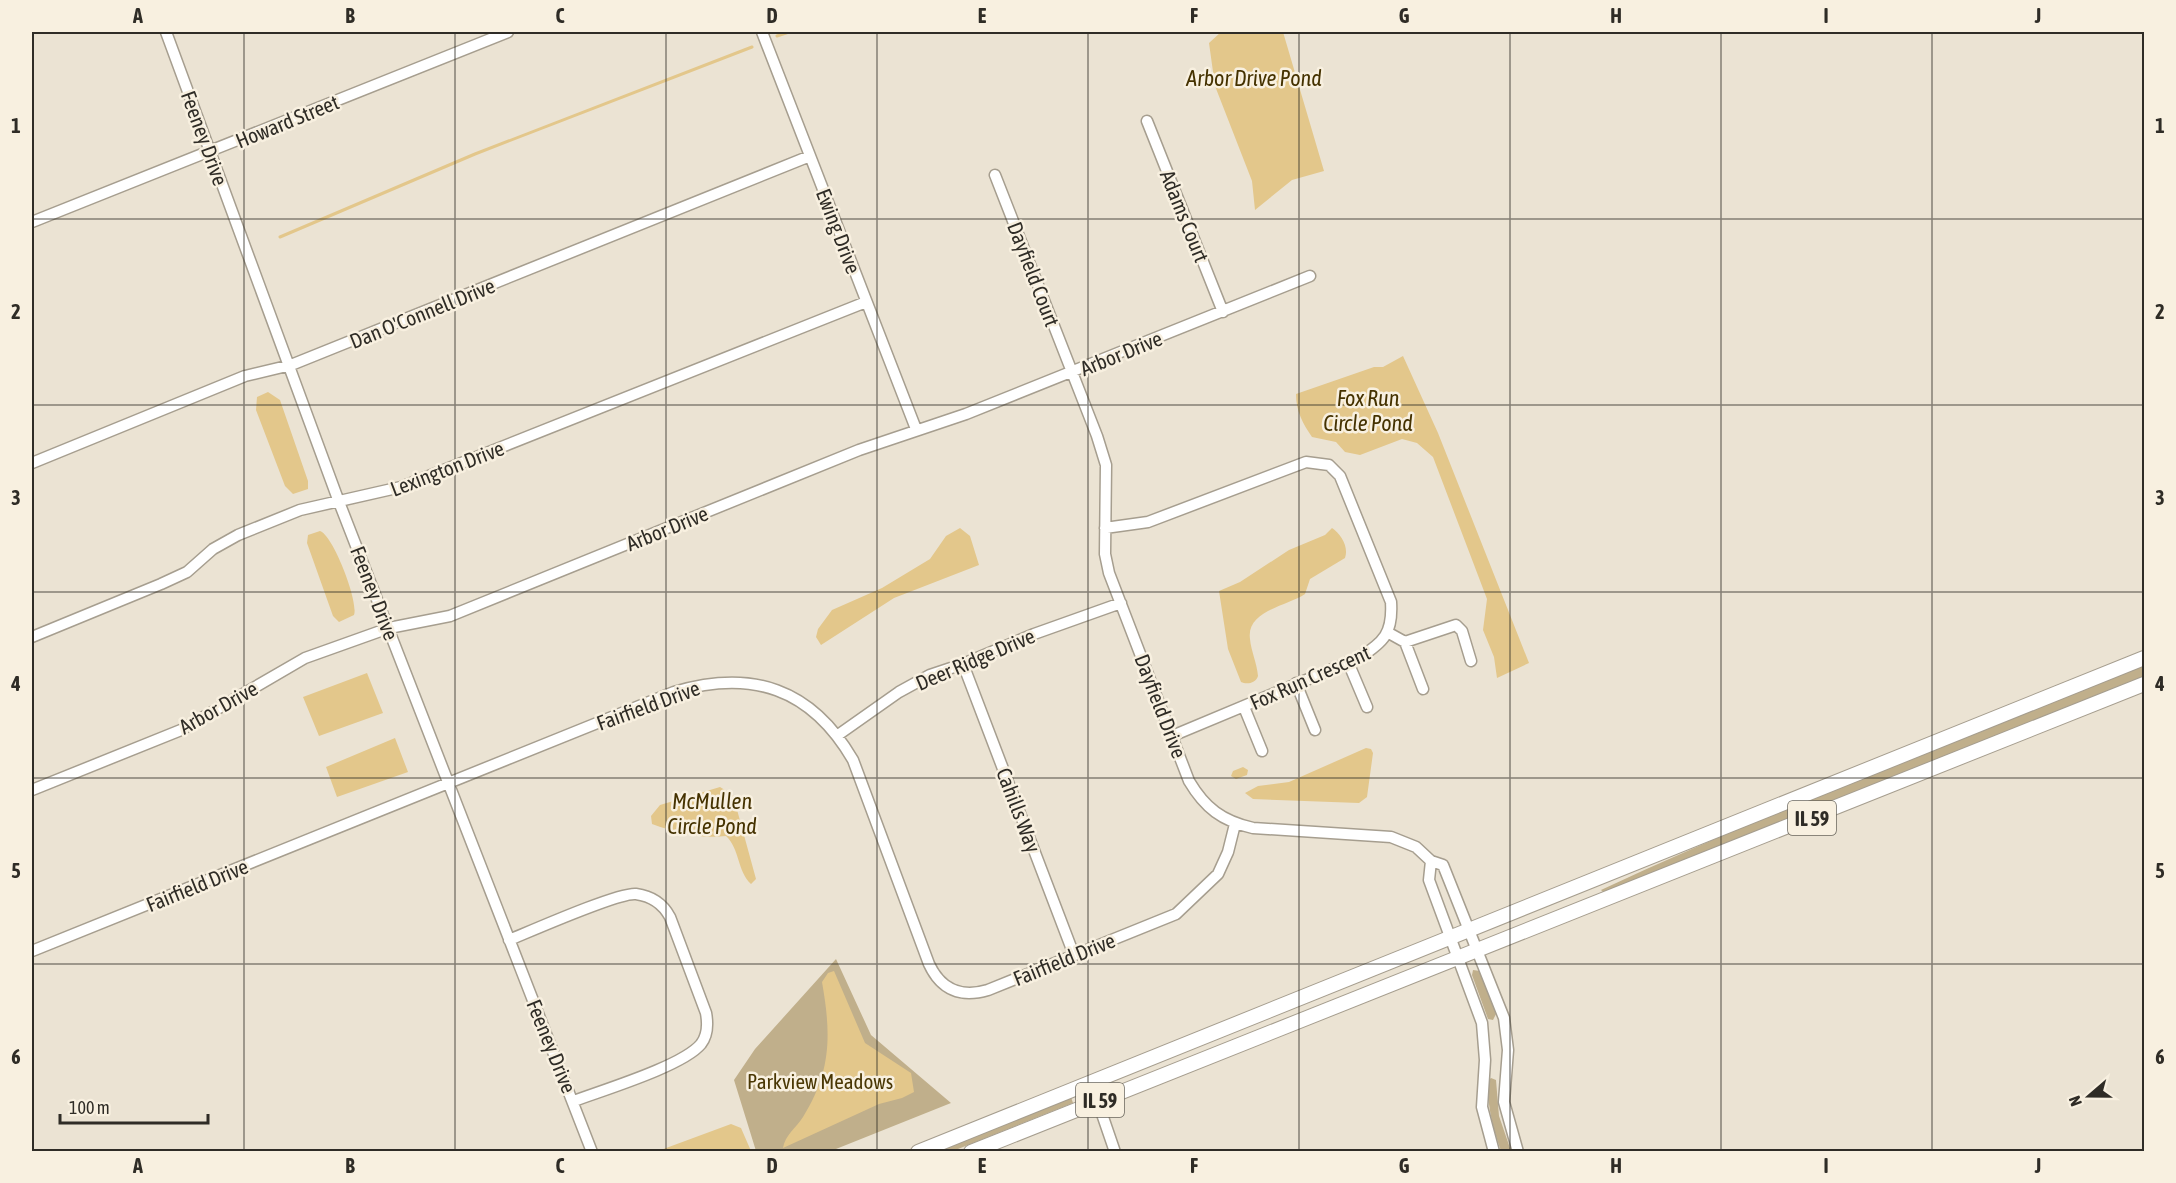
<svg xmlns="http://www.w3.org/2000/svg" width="2176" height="1183" viewBox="0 0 2176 1183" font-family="'Asap Condensed',sans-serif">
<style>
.green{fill:#c0af8b}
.water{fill:#e3c78b}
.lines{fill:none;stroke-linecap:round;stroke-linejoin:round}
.stream{stroke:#e3c78b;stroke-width:3}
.minor-casing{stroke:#a69e8f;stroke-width:13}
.major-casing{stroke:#a69e8f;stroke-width:16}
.minor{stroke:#fff;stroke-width:10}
.major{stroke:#fff;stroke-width:14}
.grid{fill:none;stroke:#2f2c26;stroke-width:1.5;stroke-opacity:0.55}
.labels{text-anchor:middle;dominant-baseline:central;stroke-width:5;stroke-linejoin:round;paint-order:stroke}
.shield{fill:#f8f0e0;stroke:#6b675e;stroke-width:1.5}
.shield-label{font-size:20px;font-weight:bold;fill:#2f2c26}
.street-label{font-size:21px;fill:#2f2c26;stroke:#f8f0e0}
.park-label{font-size:21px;fill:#4a3704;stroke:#f8f0e0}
.water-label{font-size:22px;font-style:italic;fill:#453200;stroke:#f8f0e0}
.neatline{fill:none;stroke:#2f2c26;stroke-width:2}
.grid-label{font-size:20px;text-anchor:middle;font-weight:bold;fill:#2f2c26}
</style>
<rect width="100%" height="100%" fill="#ebe3d3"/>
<path class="green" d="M 2144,665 L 2144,677 L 1603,892 L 1601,890 C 1779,807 1963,738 2144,665 Z
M 836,959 L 871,1035 L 951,1103 L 831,1151 L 756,1151 L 734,1080 L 755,1049 Z
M 1473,970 L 1480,971 L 1496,1014 L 1493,1020 L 1488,1019 L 1472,975 Z
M 1491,1078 L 1496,1080 L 1499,1116 L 1511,1151 L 1501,1151 C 1493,1128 1487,1106 1488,1081 Z
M 1071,1097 L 1073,1103 L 953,1151 L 937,1152 Z"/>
<path class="water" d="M 1221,32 L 1283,32 L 1324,171 L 1292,180 L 1255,210 L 1252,181 L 1215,86 L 1209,43 Z
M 1403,356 L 1438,433 L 1529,663 L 1497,678 L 1494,657 L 1483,630 L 1487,599 L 1433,457 L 1417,443 L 1402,439 L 1360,455 L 1345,452 L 1336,442 L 1312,437 C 1303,424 1296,411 1296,394 L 1374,367 L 1383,367 Z
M 268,392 L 280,400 L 308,481 L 308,489 L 293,494 L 285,486 L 256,410 L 257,397 Z
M 960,528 L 970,536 L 979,565 L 894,598 L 821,645 L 816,637 L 818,629 L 832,610 L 882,588 L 930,559 L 946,536 Z
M 1332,528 C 1341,534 1349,547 1345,558 L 1310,579 L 1305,594 C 1287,606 1246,611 1250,639 C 1251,651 1257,663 1258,676 C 1256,683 1247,685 1241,682 L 1228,649 L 1219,591 L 1240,582 L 1289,550 L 1325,535 Z
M 320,531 C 333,535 359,602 354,615 L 339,622 L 333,616 L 307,543 L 308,535 Z
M 367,673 L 383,713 L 319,736 L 303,697 Z
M 395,738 L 408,772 L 337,797 L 326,767 Z
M 1366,748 L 1371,749 L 1373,753 L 1367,797 L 1359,803 L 1253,799 L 1245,793 L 1258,786 L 1289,782 Z
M 1243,767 L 1248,770 L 1247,775 L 1236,779 L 1231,776 L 1233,771 Z
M 720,787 L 733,795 L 756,879 L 751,884 C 737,871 740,849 726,836 C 699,839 677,833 652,824 L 651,816 L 660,805 Z
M 834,971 L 865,1043 L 911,1073 L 914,1092 L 902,1098 L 879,1104 L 783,1148 C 785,1135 796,1128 803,1117 C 832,1071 831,1033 822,982 L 828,973 Z
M 731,1124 L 741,1128 L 751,1151 L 658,1151 Z"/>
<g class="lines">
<path class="stream" d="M 777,36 L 789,32
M 280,237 L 475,154 L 752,47"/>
<defs>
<path id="minor" d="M 166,32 L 339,502 L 592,1152
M 762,32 L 916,429
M 1147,121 L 1223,312
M 995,175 L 1097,436 L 1106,465 L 1105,554 L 1109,573 L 1189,781 C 1205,808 1222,821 1253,828 L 1391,837 L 1416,847 L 1431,861 L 1443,865 L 1504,1018 L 1508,1050 L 1504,1102 L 1518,1152
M 32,222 L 508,32
M 32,463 L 245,376 L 291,365 L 810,156
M 1105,528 L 1148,522 L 1306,462 L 1329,465 L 1340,476 L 1391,602 C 1393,633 1384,642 1359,658 L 1172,736
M 1387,632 L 1405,642 L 1456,625 L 1462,631 L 1471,661
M 32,637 L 161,584 L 187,572 L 213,549 L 238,535 L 300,510 L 401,487 L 866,302
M 1405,642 L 1423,689
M 1348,662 L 1367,707
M 963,664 L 1074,955
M 1296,683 L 1315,730
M 1244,707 L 1262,751
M 838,735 L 899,692 L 930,675 L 963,664 L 1034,634 L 1121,603
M 32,790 L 181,730 L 305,658 L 389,628 L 450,616 L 859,450 L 966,414 L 1310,276
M 1431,861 L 1429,880 L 1482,1023 L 1485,1060 L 1482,1107 L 1494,1152
M 509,940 C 531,931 619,892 636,894 C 651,896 663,904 670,917 L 706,1013 C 708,1024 708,1035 701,1044 C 683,1066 603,1090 574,1101
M 32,951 L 674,692 C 752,669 811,688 853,760 L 929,964 C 941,990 961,998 988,990 L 1176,914 L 1218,874 L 1228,852 L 1235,824
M 1091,1082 L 1115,1152"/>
<path id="major" d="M 918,1152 L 2144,658
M 971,1152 L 2144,684"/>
</defs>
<use href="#minor" class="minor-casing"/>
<use href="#major" class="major-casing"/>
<use href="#minor" class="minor"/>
<use href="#major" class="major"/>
</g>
<path class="grid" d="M 244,32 L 244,1152M 455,32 L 455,1152M 666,32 L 666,1152M 877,32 L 877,1152M 1088,32 L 1088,1152M 1299,32 L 1299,1152M 1510,32 L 1510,1152M 1721,32 L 1721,1152M 1932,32 L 1932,1152M 32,219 L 2144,219M 32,405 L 2144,405M 32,592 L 2144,592M 32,778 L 2144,778M 32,964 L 2144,964"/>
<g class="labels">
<g class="shield">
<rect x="1788" y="801" width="48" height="34" rx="4.5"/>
<rect x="1076" y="1083" width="48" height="34" rx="4.5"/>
</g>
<g class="shield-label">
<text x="1812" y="818">IL 59</text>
<text x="1100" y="1100">IL 59</text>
</g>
<g class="street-label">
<text transform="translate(287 121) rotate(-22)">Howard Street</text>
<text transform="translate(205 138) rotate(70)">Feeney Drive</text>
<text transform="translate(1185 216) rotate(68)">Adams Court</text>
<text transform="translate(839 231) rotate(69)">Ewing Drive</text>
<text transform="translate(1034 274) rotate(69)">Dayfield Court</text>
<text transform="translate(422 313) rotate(-22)">Dan O'Connell Drive</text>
<text transform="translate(1121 353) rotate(-22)">Arbor Drive</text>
<text transform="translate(447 468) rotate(-21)">Lexington Drive</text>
<text transform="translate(667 528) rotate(-22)">Arbor Drive</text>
<text transform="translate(375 593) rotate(69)">Feeney Drive</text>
<text transform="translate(975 659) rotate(-23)">Deer Ridge Drive</text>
<text transform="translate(1310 677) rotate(-24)">Fox Run Crescent</text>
<text transform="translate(648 705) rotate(-20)">Fairfield Drive</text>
<text transform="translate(1161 706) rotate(69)">Dayfield Drive</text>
<text transform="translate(218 707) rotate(-29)">Arbor Drive</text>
<text transform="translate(1019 810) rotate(69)">Cahills Way</text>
<text transform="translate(197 885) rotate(-22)">Fairfield Drive</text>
<text transform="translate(1064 959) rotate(-22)">Fairfield Drive</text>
<text transform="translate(552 1046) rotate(68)">Feeney Drive</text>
</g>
<g class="park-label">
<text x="820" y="1081">Parkview Meadows</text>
</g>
<g class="water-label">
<text x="1254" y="78">Arbor Drive Pond</text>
<text x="1368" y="398">Fox Run<tspan x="1368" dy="25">Circle Pond</tspan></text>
<text x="712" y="801">McMullen<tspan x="712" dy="25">Circle Pond</tspan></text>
</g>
</g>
<rect width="2176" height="1183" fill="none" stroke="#f8f0e0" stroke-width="66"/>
<g transform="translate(2089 1096) rotate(250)" stroke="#f8f0e0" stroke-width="4.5" paint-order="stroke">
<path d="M0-4.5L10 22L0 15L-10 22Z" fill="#2f2c26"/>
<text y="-9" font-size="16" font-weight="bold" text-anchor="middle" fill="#2f2c26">N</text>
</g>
<path d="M60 1114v9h148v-9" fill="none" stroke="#2f2c26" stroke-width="3"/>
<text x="69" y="1114" font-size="18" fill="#2f2c26" stroke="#f8f0e0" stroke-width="4.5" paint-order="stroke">100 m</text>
<rect x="33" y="33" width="2110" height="1117" class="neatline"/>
<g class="grid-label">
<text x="138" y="23">A</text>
<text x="350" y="23">B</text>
<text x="560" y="23">C</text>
<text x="772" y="23">D</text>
<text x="982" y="23">E</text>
<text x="1194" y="23">F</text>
<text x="1404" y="23">G</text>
<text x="1616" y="23">H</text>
<text x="1826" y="23">I</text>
<text x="2038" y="23">J</text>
<text x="16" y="133">1</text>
<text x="2160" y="133">1</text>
<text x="16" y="319">2</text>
<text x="2160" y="319">2</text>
<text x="16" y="505">3</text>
<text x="2160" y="505">3</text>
<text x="16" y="691">4</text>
<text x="2160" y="691">4</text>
<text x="16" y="878">5</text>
<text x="2160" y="878">5</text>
<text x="16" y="1064">6</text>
<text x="2160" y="1064">6</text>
<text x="138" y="1173">A</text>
<text x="350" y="1173">B</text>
<text x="560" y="1173">C</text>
<text x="772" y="1173">D</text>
<text x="982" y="1173">E</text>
<text x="1194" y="1173">F</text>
<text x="1404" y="1173">G</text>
<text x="1616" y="1173">H</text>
<text x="1826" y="1173">I</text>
<text x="2038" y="1173">J</text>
</g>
</svg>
